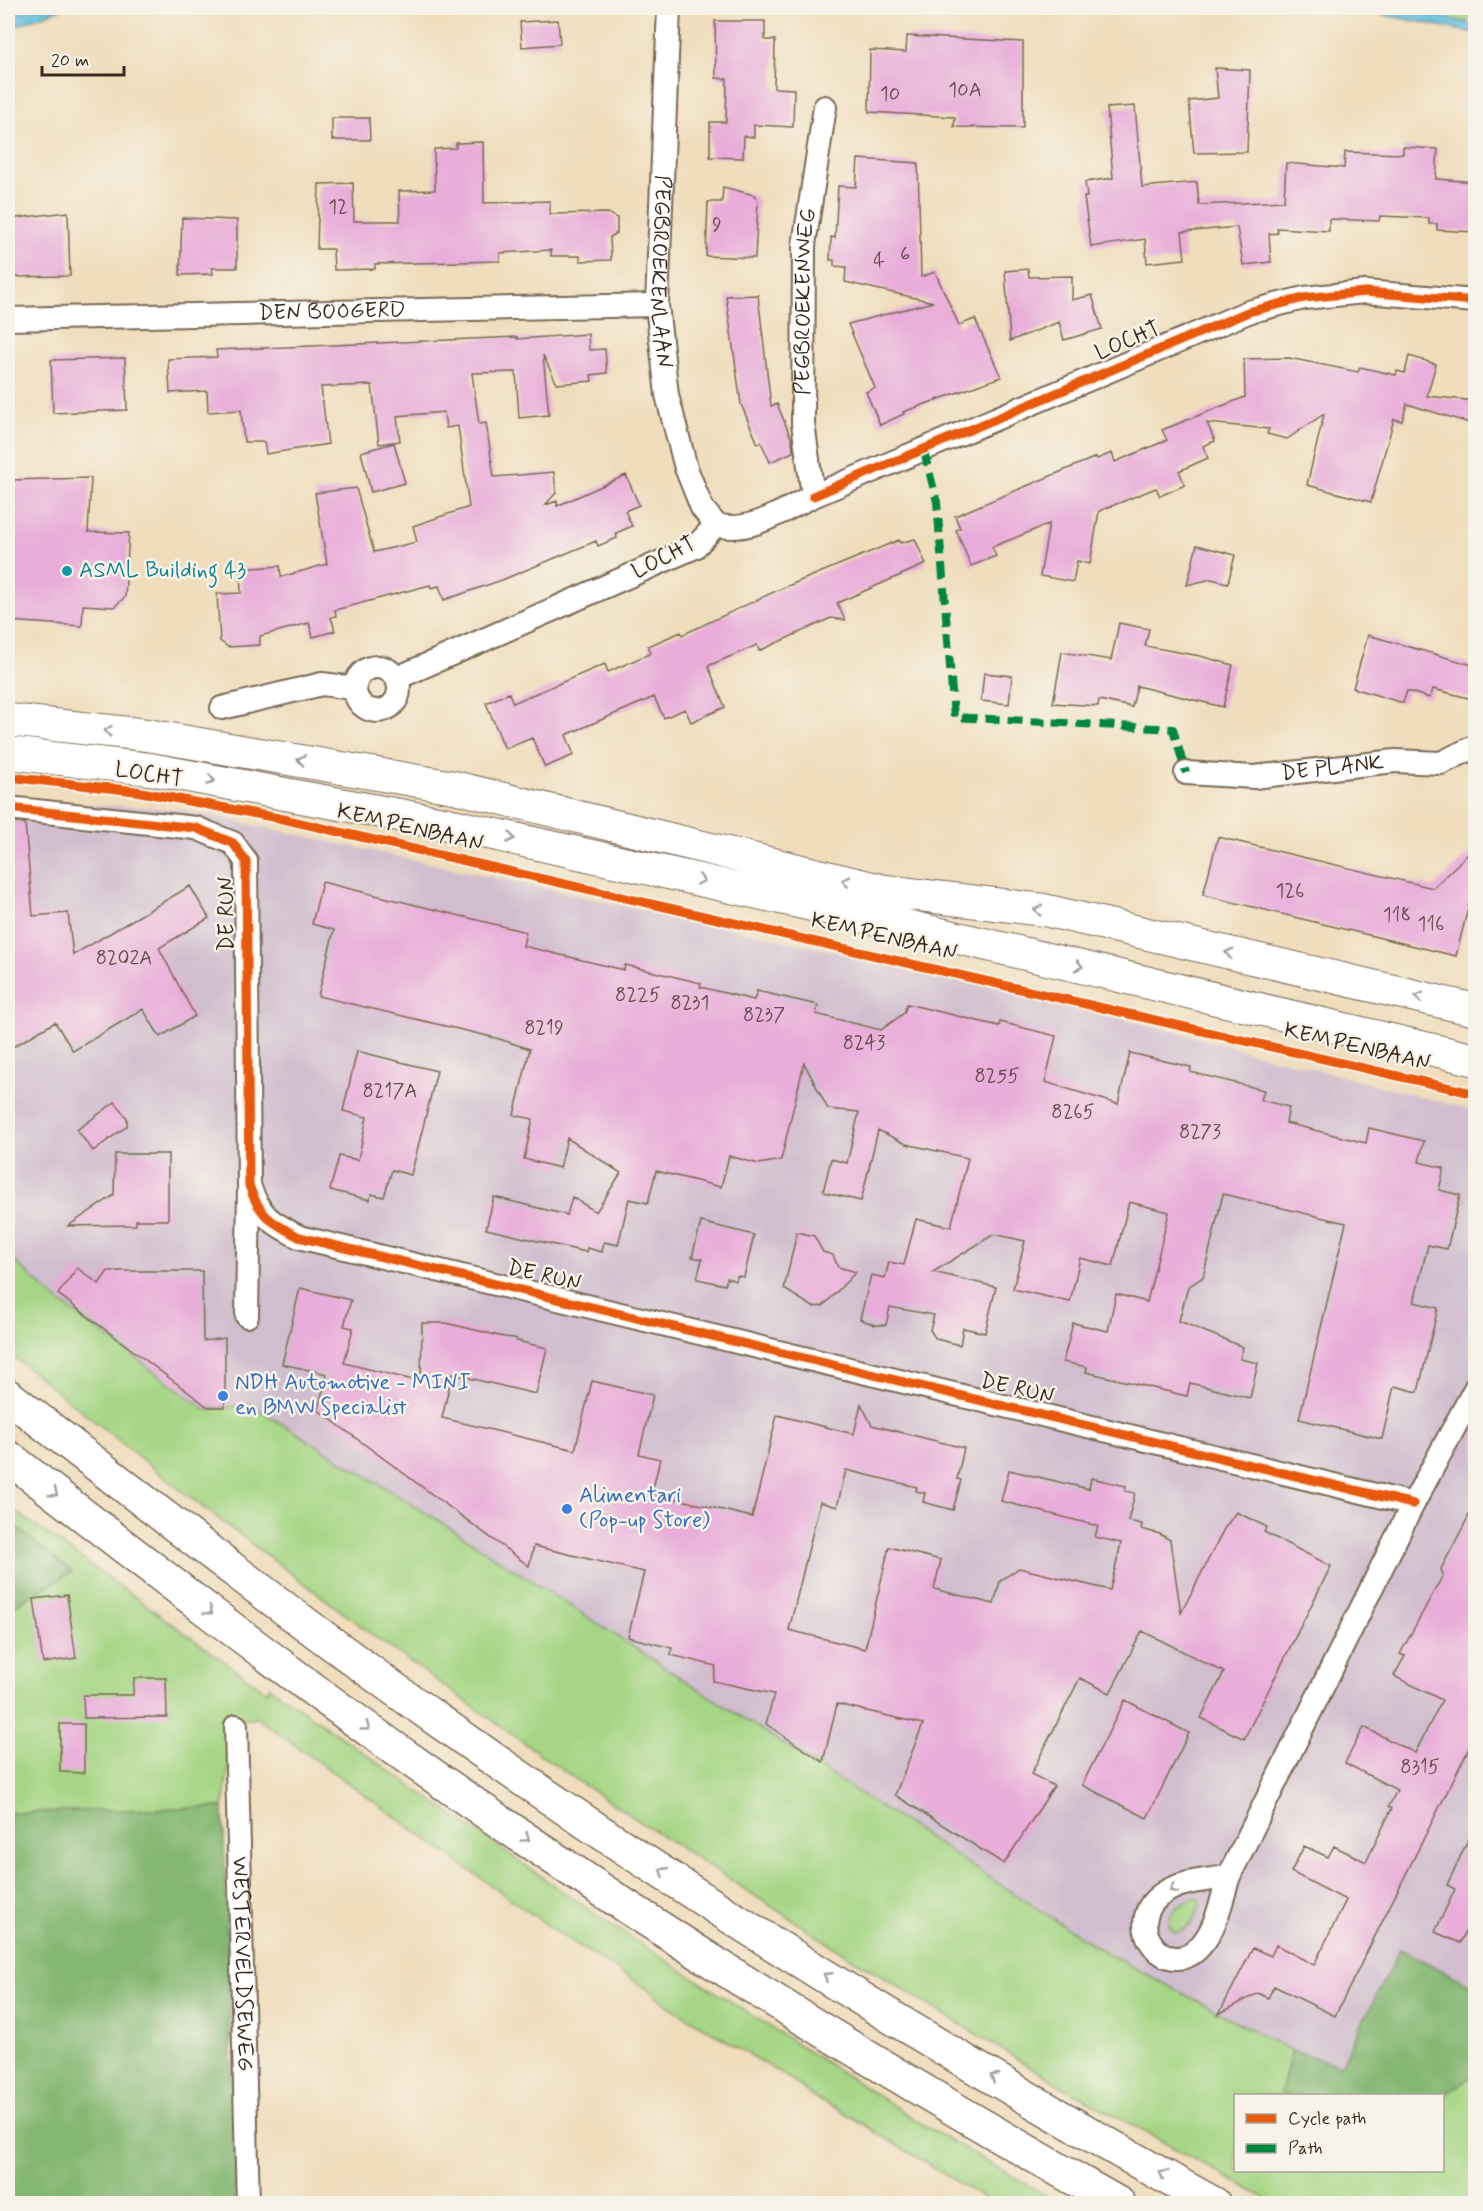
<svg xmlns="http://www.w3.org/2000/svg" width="1483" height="2211" viewBox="0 0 1483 2211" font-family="Mynerve,sans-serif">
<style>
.industrial{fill:#d0bdce}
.green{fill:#a6d685;stroke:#708052;stroke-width:1.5}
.forest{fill:#84b772;stroke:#607048;stroke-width:1.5}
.water{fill:#5ebddc;stroke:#4c747d;stroke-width:1.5}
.building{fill:#e8add9}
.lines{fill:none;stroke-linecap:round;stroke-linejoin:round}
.street-casing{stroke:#7a6955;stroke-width:26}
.secondary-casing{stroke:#7a6955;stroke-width:34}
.highway-casing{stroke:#7a6955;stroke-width:36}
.street{stroke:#fff;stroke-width:22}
.secondary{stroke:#fff;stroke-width:32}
.highway{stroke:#fff;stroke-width:33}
.quiet{stroke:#00873e;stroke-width:8;stroke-dasharray:15 8;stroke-linecap:butt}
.cycleway-casing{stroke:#f7f3e8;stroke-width:13}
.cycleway{stroke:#e8590c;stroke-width:9}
.oneway{stroke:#a79f9a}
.culture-dot{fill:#0f9aa8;stroke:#f7f3e8;stroke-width:2}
.shop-dot{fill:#3f7fe0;stroke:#f7f3e8;stroke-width:2}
.labels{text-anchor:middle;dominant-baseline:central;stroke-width:5;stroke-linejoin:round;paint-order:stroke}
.number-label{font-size:20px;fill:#664b4d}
.street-label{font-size:22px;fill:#3b2a1e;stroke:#f7f3e8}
.culture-label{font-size:22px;fill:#0d838f;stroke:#f7f3e8;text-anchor:start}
.shop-label{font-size:22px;fill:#366cbe;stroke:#f7f3e8;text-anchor:start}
</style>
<rect width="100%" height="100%" fill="#f7f3e8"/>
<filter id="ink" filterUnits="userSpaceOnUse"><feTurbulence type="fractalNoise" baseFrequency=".0167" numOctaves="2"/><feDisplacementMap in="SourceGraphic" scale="12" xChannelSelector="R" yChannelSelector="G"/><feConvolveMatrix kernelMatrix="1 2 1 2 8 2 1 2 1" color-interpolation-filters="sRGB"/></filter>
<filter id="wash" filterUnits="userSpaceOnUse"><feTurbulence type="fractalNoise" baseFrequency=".008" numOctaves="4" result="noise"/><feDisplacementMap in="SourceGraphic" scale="24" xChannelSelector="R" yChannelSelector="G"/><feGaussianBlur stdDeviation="1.35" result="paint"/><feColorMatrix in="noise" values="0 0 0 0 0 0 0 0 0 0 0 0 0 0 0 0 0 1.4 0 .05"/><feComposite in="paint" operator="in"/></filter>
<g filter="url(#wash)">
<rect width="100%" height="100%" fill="#efddbc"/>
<path class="industrial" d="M 8,801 L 180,809 L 1021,992 L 1472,1110 L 1476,1134 L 1475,2203 L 1442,2170 L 1442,2096 L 1236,2096 L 208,1420 L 8,1262 Z"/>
<path class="green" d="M 1389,8 L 1473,8 L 1467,22 Z
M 8,1255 L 53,1297 L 206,1410 L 250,1404 L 442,1523 L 1106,1953 L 1292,2051 L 1281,2091 L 1287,2095 L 1236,2096 L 1236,2170 L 1442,2170 L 1443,2096 L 1475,2074 L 1475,2203 L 1274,2203 L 1065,2088 L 853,1959 L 585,1786 L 378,1639 L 183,1492 L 8,1352 Z
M 8,1506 L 267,1692 L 269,1687 L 611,1925 L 925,2126 L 1059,2203 L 991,2203 L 840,2110 L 816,2099 L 790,2079 L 669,2006 L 646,1988 L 558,1933 L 257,1718 L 227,1721 L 228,1770 L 223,1807 L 8,1813 L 8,1609 L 72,1572 L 8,1521 Z
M 1196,1897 L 1201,1902 C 1196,1915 1192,1932 1175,1932 L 1169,1926 C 1169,1907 1181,1905 1196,1897 Z"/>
<path class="forest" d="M 8,1521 L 72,1572 L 8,1609 Z
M 223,1807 L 236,2203 L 8,2203 L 8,1813 Z
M 1400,1949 L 1475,1987 L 1475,2074 L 1443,2096 L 1287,2096 L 1281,2092 L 1292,2051 L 1341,2065 Z"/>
<path class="water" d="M 33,8 L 63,8 L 8,29 L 8,16 Z
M 1329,8 C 1380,7 1425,11 1475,25 L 1475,33 L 1374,13 Z"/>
<g id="blocks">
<path class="building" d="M 558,20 L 560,44 L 522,47 L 520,22 Z
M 715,21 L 765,21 L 765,40 L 775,40 L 774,88 L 794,89 L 793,127 L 754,125 L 754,137 L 744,136 L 743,158 L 710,157 L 710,122 L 726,122 L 727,79 L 716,78 Z
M 907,36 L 1023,42 L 1023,128 L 954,127 L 955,117 L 869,112 L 870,50 L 906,52 Z
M 1215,68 L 1250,70 L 1247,152 L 1194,153 L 1189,101 L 1218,98 Z
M 1135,106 L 1142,187 L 1197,182 L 1199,205 L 1284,201 L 1286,163 L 1344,168 L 1345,152 L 1403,154 L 1403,147 L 1438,149 L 1436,179 L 1476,182 L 1476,232 L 1437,230 L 1437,224 L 1429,224 L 1429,218 L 1380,216 L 1379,221 L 1329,219 L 1329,231 L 1277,228 L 1278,233 L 1269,234 L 1271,262 L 1243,265 L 1237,227 L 1182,232 L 1185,259 L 1147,263 L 1145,239 L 1091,247 L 1084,197 L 1087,197 L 1085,182 L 1113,178 L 1107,108 Z
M 332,118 L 369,118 L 370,140 L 332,140 Z
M 483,142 L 484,203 L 550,201 L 550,214 L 608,213 L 617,218 L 617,233 L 610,237 L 611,260 L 580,261 L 580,256 L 551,256 L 551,250 L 500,253 L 500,261 L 375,264 L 375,269 L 334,270 L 333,249 L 317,249 L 319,184 L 353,183 L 354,221 L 400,221 L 399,191 L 435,190 L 434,149 L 456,148 L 456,143 Z
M 858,159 L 918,163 L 921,277 L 935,272 L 959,325 L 975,319 L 1001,377 L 903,412 L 904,414 L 880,425 L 866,392 L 875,388 L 848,324 L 933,302 L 845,282 L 846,267 L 834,266 L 834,260 L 830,260 L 831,237 L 835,238 L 838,186 L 856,187 Z
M 723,187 L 754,195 L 758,201 L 755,258 L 706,256 L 708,202 L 722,202 Z
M 68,212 L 70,276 L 8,277 L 8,219 Z
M 182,218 L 237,220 L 237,268 L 212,268 L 213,274 L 180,275 Z
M 1028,269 L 1029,277 L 1072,276 L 1072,300 L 1092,295 L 1102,329 L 1064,340 L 1059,322 L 1010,341 L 1005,271 Z
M 758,295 L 771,406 L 777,404 L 792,440 L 793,452 L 770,462 L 761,442 L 758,444 L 741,404 L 726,296 Z
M 588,334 L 589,350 L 605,349 L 607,373 L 591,375 L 592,381 L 557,384 L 543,355 L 549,415 L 519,418 L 516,372 L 472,373 L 479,424 L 486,423 L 494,477 L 554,472 L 556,493 L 545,505 L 557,501 L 557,506 L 626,475 L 639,505 L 625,511 L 632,526 L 616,533 L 617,538 L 598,546 L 596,541 L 502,580 L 444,600 L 439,586 L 431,588 L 430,585 L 335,610 L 336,616 L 331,617 L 335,631 L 313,637 L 309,623 L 260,636 L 260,645 L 228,647 L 220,641 L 217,594 L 241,593 L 240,569 L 280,566 L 281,577 L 327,564 L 315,493 L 356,488 L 374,552 L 417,542 L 413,526 L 469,507 L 458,426 L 446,428 L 444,412 L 397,416 L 400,441 L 379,444 L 372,385 L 321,387 L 328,444 L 266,454 L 264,442 L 244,442 L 241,410 L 208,412 L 207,391 L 170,393 L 168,359 L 217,357 L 216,350 L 517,337 L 517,339 Z
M 1409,356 L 1436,364 L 1427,396 L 1476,401 L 1476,425 L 1407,404 L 1402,421 L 1394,419 L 1371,502 L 1307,485 L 1324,414 L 1287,439 L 1267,434 L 1269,429 L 1207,423 L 1215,441 L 1203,446 L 1208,458 L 1179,471 L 1185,485 L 1160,496 L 1156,488 L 1099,511 L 1090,564 L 1077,561 L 1073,582 L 1040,576 L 1049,524 L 992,547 L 996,556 L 971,566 L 956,530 L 960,528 L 955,516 L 1096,457 L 1097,459 L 1112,453 L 1115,462 L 1167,440 L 1162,430 L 1245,397 L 1244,359 L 1289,358 L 1358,372 L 1360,367 L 1396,375 L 1397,371 L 1405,373 Z
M 125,358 L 127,410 L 53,413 L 51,360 Z
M 394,443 L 405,483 L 371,492 L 361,452 Z
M 91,478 L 88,532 L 129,533 L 125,597 L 114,607 L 83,605 L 82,626 L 8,621 L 8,480 Z
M 915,539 L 926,564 L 837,603 L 845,620 L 831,618 L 759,651 L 757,645 L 708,666 L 725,707 L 691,722 L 685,709 L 664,718 L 654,697 L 566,735 L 574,755 L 545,767 L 532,738 L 505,749 L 486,703 L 509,693 L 513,703 L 605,664 L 608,672 L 651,653 L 648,646 L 681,632 L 682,635 L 778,590 L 899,540 L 900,543 Z
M 1197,545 L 1235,555 L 1228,583 L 1211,579 L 1187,585 Z
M 1119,623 L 1149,629 L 1145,646 L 1200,656 L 1233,665 L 1223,707 L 1137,686 L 1132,707 L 1099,700 L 1098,706 L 1053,703 L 1062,652 L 1111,660 Z
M 1368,635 L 1476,666 L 1476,700 L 1433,689 L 1430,698 L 1407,691 L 1403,703 L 1353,688 Z
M 984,673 L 1012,676 L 1009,704 L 981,701 Z
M 8,822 L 25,823 L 33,916 L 68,913 L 73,955 L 190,886 L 209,918 L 159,948 L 195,1016 L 160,1037 L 143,1009 L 73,1051 L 55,1022 L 8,1050 Z
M 1218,837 L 1433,888 L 1476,846 L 1476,895 L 1470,900 L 1456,956 L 1203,895 Z
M 322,882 L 526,932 L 523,946 L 624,970 L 625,965 L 701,983 L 700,987 L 754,1000 L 757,991 L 818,1005 L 816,1014 L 881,1030 L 904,1013 L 907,1004 L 999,1026 L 1000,1022 L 1056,1036 L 1045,1082 L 1118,1104 L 1130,1053 L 1191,1067 L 1190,1072 L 1264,1090 L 1261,1100 L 1289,1107 L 1286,1123 L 1366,1143 L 1369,1128 L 1424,1141 L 1419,1162 L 1444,1168 L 1439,1190 L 1460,1195 L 1447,1249 L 1428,1245 L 1414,1302 L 1438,1308 L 1418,1392 L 1394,1386 L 1382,1439 L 1299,1419 L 1346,1223 L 1223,1194 L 1203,1277 L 1188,1287 L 1179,1321 L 1243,1347 L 1240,1359 L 1258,1363 L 1250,1398 L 1190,1383 L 1187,1396 L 1086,1372 L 1087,1367 L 1063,1362 L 1073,1323 L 1108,1331 L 1116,1294 L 1147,1302 L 1169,1212 L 1129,1202 L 1113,1266 L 1080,1258 L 1070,1302 L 1013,1289 L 1025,1241 L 994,1234 L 933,1272 L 996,1287 L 985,1333 L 963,1328 L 960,1345 L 936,1339 L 930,1330 L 934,1315 L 890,1307 L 886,1325 L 875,1325 L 860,1319 L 871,1275 L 885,1278 L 889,1262 L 904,1265 L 916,1219 L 951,1227 L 968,1158 L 906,1144 L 878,1130 L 861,1201 L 823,1192 L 831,1159 L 847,1163 L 859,1112 L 828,1109 L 804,1063 L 781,1160 L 759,1164 L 729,1156 L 721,1187 L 656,1171 L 648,1203 L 629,1199 L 618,1245 L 604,1242 L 602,1252 L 587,1248 L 586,1252 L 486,1229 L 494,1197 L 567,1215 L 572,1197 L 596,1212 L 621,1173 L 567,1138 L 560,1168 L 524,1159 L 533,1119 L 514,1115 L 530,1049 L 496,1038 L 318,996 L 334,930 L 312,924 Z
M 357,1051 L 437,1071 L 411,1175 L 392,1170 L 384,1197 L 371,1194 L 370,1200 L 330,1190 L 339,1156 L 358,1160 L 367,1117 L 343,1111 Z
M 115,1102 L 127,1118 L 127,1126 L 93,1151 L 77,1130 Z
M 115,1154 L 168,1154 L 168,1220 L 136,1220 L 136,1225 L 68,1226 L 114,1195 Z
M 701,1222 L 754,1235 L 744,1277 L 737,1276 L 736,1281 L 727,1278 L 725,1285 L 697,1279 L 702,1259 L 692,1257 Z
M 797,1232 L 814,1236 L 823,1252 L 833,1255 L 838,1267 L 856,1272 L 823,1306 L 813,1307 L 784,1289 Z
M 77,1268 L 99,1284 L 108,1271 L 202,1271 L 203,1341 L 225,1338 L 225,1407 L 208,1407 L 58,1294 Z
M 300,1288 L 351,1300 L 344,1326 L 353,1328 L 344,1363 L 421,1382 L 422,1323 L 446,1323 L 504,1337 L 515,1338 L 517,1341 L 547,1348 L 536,1394 L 452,1374 L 442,1418 L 575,1450 L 592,1381 L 653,1395 L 639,1454 L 660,1459 L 652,1493 L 752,1517 L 777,1415 L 854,1434 L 861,1404 L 872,1425 L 964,1448 L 957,1479 L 961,1480 L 953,1510 L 923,1502 L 925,1493 L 916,1491 L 917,1487 L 846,1470 L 837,1507 L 820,1502 L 789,1630 L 865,1649 L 889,1547 L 941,1560 L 934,1589 L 994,1604 L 1000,1581 L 1019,1568 L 1110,1590 L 1121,1543 L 1095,1537 L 1098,1526 L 1001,1501 L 1009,1470 L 1089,1489 L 1091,1478 L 1126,1486 L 1125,1491 L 1135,1493 L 1128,1521 L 1142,1524 L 1141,1529 L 1160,1534 L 1170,1540 L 1181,1613 L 1224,1529 L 1236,1512 L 1267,1527 L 1264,1532 L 1331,1566 L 1244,1739 L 1201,1718 L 1224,1672 L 1142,1631 L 1110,1693 L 1080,1678 L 1031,1774 L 1054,1786 L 1004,1864 L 895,1795 L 923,1724 L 837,1704 L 823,1762 L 766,1724 L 774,1694 L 713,1681 L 716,1666 L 671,1655 L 672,1648 L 628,1637 L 644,1572 L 534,1546 L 529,1566 L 318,1410 L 327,1374 L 282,1364 Z
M 1476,1502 L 1476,1734 L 1335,2016 L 1274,1986 L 1268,1998 L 1258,1993 L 1219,2014 L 1253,1948 L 1271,1956 L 1276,1945 L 1314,1965 L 1346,1900 L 1291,1872 L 1304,1846 L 1328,1857 L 1334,1846 L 1366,1862 L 1392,1808 L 1389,1806 L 1397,1790 L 1345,1763 L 1364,1727 L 1415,1753 L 1442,1700 L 1394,1676 L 1405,1656 L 1400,1654 L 1443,1575 L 1441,1569 Z
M 67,1595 L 76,1658 L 43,1663 L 34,1599 Z
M 134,1678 L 166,1678 L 167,1717 L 84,1718 L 83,1695 L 133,1695 Z
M 1125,1700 L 1189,1733 L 1147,1818 L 1082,1785 Z
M 60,1724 L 84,1724 L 84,1773 L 60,1772 Z
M 1476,1823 L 1476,1908 L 1460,1943 L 1435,1932 L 1455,1889 L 1447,1885 Z"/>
</g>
</g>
<g filter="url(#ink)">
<use href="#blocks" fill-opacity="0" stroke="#7a6955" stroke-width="1.5"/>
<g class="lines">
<defs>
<g id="street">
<path id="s1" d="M 669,8 L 657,305 L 667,395 L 686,468 L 702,508 L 716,525"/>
<path id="s2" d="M 8,319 L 657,305"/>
<path id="s3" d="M 813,496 L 803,423 L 804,245 L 825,107"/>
<circle cx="377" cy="689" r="22"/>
<path d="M 397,678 L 695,547 L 716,525 C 750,534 782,511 813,496 L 1248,312 L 1304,298 L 1365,292 L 1476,301"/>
<path d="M 222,708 L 322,684 L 354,688"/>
<path id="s4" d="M 1186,773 L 1254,777 L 1395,761 L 1441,763 L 1476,746"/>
<path d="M 8,808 L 196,828 L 233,843 L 246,861 L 249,1185 C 259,1216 271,1222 299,1237 L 1413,1504"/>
<path d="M 247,1316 L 249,1190"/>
<path id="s5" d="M 236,1726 L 248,2204"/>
<path d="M 1229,1876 C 1209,1881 1186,1880 1167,1891 C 1115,1920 1168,1987 1202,1944 C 1217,1926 1222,1898 1229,1876 L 1413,1504 L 1476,1387"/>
</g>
<path id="secondary" d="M 8,720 L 147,735 L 454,787 L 885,891 L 1044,910 L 1476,1010
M 8,753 L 150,769 L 448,824 L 920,929 L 1476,1060"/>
<path id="highway" d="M 8,1396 C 150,1506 292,1617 439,1721 C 686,1896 949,2057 1214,2204
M 8,1457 C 141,1560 274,1663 411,1760 C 638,1921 876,2067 1119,2204"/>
</defs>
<use href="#street" class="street-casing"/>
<use href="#secondary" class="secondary-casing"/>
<use href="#highway" class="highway-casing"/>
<use href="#street" class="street"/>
<use href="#secondary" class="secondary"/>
<use href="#highway" class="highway"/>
<path class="quiet" d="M 924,451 L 937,502 L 954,717 L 1173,729 L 1186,773"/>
<defs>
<path id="cycleway" d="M 813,496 L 1248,312 L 1304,298 L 1365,292 L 1476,301
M 8,777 L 136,791 L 283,819 L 1476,1094
M 8,808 L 196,828 L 233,843 L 246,861 L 249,1185 C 259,1216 271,1222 299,1237 L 1413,1504"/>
</defs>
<use href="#cycleway" class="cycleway-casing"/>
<use href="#cycleway" class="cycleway"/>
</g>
<defs><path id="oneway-chevron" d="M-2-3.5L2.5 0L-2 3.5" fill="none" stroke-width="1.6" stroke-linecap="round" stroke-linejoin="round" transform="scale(1.5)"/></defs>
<g class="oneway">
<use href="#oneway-chevron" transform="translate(108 731) rotate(-174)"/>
<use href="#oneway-chevron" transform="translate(301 760) rotate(-171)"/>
<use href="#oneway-chevron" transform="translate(211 780) rotate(10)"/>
<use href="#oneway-chevron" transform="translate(511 838) rotate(12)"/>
<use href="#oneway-chevron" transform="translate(701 880) rotate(12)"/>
<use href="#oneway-chevron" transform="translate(846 881) rotate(-166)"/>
<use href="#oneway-chevron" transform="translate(1038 910) rotate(-172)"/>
<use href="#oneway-chevron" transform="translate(1229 953) rotate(-167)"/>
<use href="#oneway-chevron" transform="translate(1079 966) rotate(13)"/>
<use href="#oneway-chevron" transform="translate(1419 997) rotate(-167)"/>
<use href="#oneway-chevron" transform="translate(54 1493) rotate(38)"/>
<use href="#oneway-chevron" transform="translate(209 1611) rotate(37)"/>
<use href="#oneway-chevron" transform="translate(366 1727) rotate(36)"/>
<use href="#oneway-chevron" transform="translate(526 1838) rotate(34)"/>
<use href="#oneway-chevron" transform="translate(663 1871) rotate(-147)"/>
<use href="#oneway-chevron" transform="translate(1173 1889) rotate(156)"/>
<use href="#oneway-chevron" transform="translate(827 1976) rotate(-147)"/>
<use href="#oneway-chevron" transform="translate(994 2077) rotate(-149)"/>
<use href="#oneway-chevron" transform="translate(1163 2174) rotate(-150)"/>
</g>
</g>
<circle class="culture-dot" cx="67" cy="571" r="6"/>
<g class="shop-dot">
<circle cx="223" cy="1396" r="6"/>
<circle cx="567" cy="1509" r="6"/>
</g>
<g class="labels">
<g class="number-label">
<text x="965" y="90">10A</text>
<text x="890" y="94">10</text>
<text x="338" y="207">12</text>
<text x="717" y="225">9</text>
<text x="905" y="254">6</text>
<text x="879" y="261">4</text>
<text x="1290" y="891">126</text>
<text x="1397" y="915">118</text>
<text x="1431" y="924">116</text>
<text x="124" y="958">8202A</text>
<text x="638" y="995">8225</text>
<text x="690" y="1003">8231</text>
<text x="764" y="1015">8237</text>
<text x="544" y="1028">8219</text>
<text x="864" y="1043">8243</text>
<text x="997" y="1076">8255</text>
<text x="390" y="1091">8217A</text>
<text x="1073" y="1112">8265</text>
<text x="1200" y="1132">8273</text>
<text x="1420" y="1767">8315</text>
</g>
<g class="street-label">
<text stroke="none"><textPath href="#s1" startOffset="264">PEGBROEKENLAAN</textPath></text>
<text stroke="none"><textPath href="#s3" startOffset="195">PEGBROEKENWEG</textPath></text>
<text stroke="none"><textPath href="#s2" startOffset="324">DEN BOOGERD</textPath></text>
<text transform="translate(1128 341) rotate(-23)">LOCHT</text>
<text transform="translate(664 558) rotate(-27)">LOCHT</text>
<text stroke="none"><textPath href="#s4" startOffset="147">DE PLANK</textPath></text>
<text transform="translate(149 775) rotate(9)">LOCHT</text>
<text transform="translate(410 828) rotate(13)">KEMPENBAAN</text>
<text transform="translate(227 914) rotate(-90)">DE RUN</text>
<text transform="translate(884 937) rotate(13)">KEMPENBAAN</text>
<text transform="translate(1357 1047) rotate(13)">KEMPENBAAN</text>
<text transform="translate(544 1276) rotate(13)">DE RUN</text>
<text transform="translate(1017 1389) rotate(13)">DE RUN</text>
<text stroke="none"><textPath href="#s5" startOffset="238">WESTERVELDSEWEG</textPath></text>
</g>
<g class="culture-label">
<text x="79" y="571">ASML Building 43</text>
</g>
<g class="shop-label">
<text x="235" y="1383">NDH Automotive - MINI<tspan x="235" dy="25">en BMW Specialist</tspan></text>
<text x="579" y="1496">Alimentari<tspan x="579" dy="25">(Pop-up Store)</tspan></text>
</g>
</g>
<rect width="1483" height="2211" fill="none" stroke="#f7f3e8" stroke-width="30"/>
<rect x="1234" y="2094" width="210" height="78" fill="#f7f3e8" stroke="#aca397" stroke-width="1.5"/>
<rect x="1246" y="2114" width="30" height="9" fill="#e8590c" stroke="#aca397" stroke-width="1.5"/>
<text x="1288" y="2124" font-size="18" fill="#3b2a1e">Cycle path</text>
<rect x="1246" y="2144" width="30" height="9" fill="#00873e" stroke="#aca397" stroke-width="1.5"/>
<text x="1288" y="2154" font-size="18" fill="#3b2a1e">Path</text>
<path d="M42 66v9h82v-9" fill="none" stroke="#3b2a1e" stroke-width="3"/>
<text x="51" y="66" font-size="18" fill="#3b2a1e" stroke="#f7f3e8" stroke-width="4.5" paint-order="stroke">20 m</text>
</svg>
